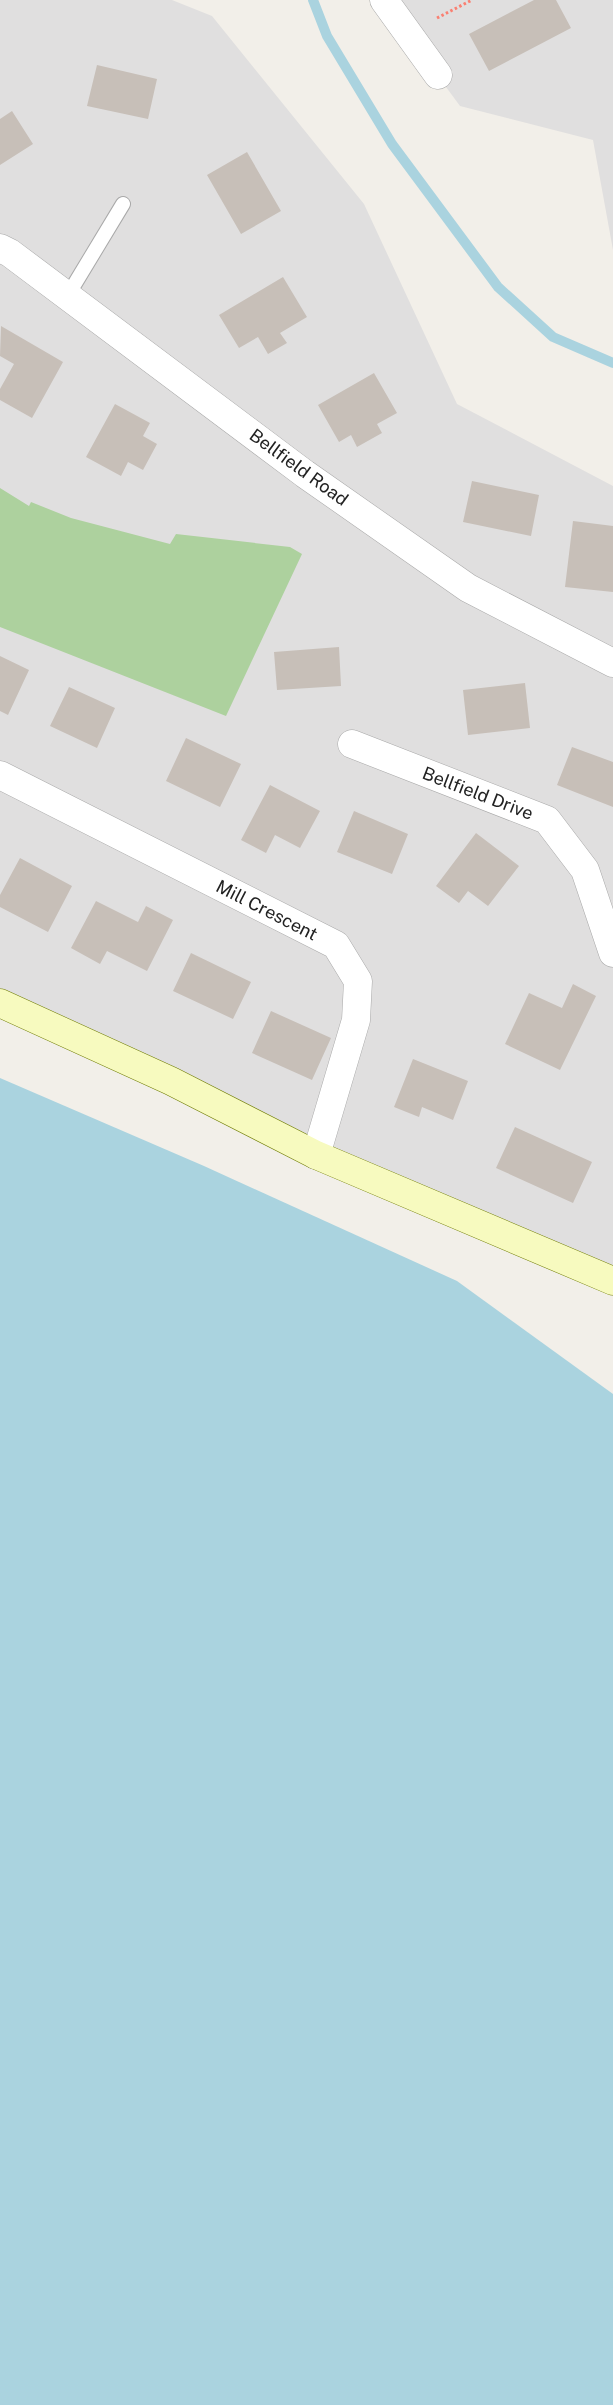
<svg xmlns="http://www.w3.org/2000/svg" width="613" height="2405" viewBox="0 0 613 2405" font-family="'Public Sans',sans-serif">
<style>
.residential{fill:#e0dfdf}
.forest{fill:#add19e}
.water{fill:#aad3df}
.lines{fill:none;stroke-linecap:round;stroke-linejoin:round}
.stream{stroke:#aad3df;stroke-width:10}
.building{fill:#c7bfb8}
.lane-casing{stroke:#a9a9a9;stroke-width:16}
.street-casing{stroke:#a9a9a9;stroke-width:29}
.secondary-casing{stroke:#707d05;stroke-width:29}
.path{stroke:#fa8072;stroke-width:3;stroke-dasharray:2.5 2.5;stroke-linecap:butt}
.lane{stroke:#fff;stroke-width:14}
.street{stroke:#fff;stroke-width:28}
.secondary{stroke:#f7fabf;stroke-width:28}
.labels{text-anchor:middle;dominant-baseline:central;stroke-width:4;stroke-linejoin:round;paint-order:stroke}
.street-label{font-size:18px;fill:#222;stroke:#fff}
</style>
<rect width="100%" height="100%" fill="#f2efe9"/>
<path class="residential" d="M 0,0 L 172,0 L 212,16 L 364,204 L 457,404 L 613,486 L 613,1267 L 390,1181 L 0,990 Z
M 382,0 L 613,0 L 613,250 L 593,140 L 460,106 Z"/>
<path class="forest" d="M 0,488 L 29,506 L 31,502 L 71,518 L 170,544 L 176,534 L 290,547 L 302,554 L 226,716 L 0,627 Z"/>
<path class="water" d="M 0,1078 L 204,1166 L 457,1281 L 613,1394 L 613,2405 L 0,2405 Z"/>
<g class="lines">
<path class="stream" d="M 313,0 L 327,36 L 392,144 L 498,287 L 553,337 L 613,363"/>
</g>
<path class="building" d="M 534,0 L 556,0 L 571,28 L 489,71 L 469,34 Z
M 97,65 L 157,79 L 148,119 L 87,106 Z
M 12,111 L 33,144 L 0,165 L 0,119 Z
M 247,152 L 281,211 L 241,234 L 207,175 Z
M 283,277 L 307,317 L 280,333 L 287,343 L 268,354 L 258,337 L 239,348 L 219,315 Z
M 1,326 L 63,362 L 32,418 L 0,400 L 0,389 L 14,364 L 0,356 Z
M 374,373 L 397,413 L 377,424 L 382,433 L 357,447 L 351,435 L 339,442 L 318,405 Z
M 115,404 L 150,423 L 143,436 L 157,444 L 143,470 L 128,462 L 121,476 L 86,457 Z
M 472,481 L 539,495 L 531,536 L 463,522 Z
M 573,521 L 613,526 L 613,592 L 565,587 Z
M 339,647 L 341,686 L 277,690 L 274,652 Z
M 0,656 L 29,670 L 8,715 L 0,711 Z
M 525,683 L 530,728 L 468,735 L 463,690 Z
M 69,687 L 115,708 L 97,748 L 50,726 Z
M 186,738 L 241,764 L 220,807 L 166,781 Z
M 572,747 L 613,762 L 613,807 L 557,785 Z
M 270,785 L 320,811 L 300,848 L 275,835 L 266,853 L 241,840 Z
M 354,811 L 408,834 L 392,874 L 337,852 Z
M 476,833 L 519,866 L 488,906 L 468,891 L 459,903 L 436,886 Z
M 20,858 L 72,886 L 48,932 L 0,907 L 0,895 Z
M 96,901 L 138,922 L 146,906 L 173,920 L 147,971 L 107,951 L 100,964 L 71,948 Z
M 191,953 L 251,982 L 233,1019 L 173,991 Z
M 573,984 L 596,996 L 560,1070 L 505,1044 L 529,993 L 562,1008 Z
M 271,1011 L 331,1038 L 312,1080 L 252,1053 Z
M 413,1059 L 468,1081 L 453,1120 L 422,1107 L 419,1117 L 394,1107 Z
M 515,1127 L 592,1162 L 573,1203 L 496,1168 Z"/>
<g class="lines">
<defs>
<path id="lane" d="M 68,295 L 123,204"/>
<path id="street" d="M 384,0 L 438,75
M 0,248 L 10,253 L 305,474 L 468,588 L 613,663
M 352,744 L 547,820 L 585,870 L 613,953
M 0,775 L 336,945 L 358,981 L 356,1020 L 316,1155"/>
<path id="secondary" d="M 0,1003 L 171,1081 L 316,1155 L 613,1281"/>
</defs>
<use href="#lane" class="lane-casing"/>
<use href="#street" class="street-casing"/>
<use href="#secondary" class="secondary-casing"/>
<path class="path" d="M 437,18 L 472,0"/>
<use href="#lane" class="lane"/>
<use href="#street" class="street"/>
<use href="#secondary" class="secondary"/>
</g>
<g class="labels">
<g class="street-label">
<text transform="translate(299 467) rotate(36)">Bellfield Road</text>
<text transform="translate(478 793) rotate(21)">Bellfield Drive</text>
<text transform="translate(267 910) rotate(27)">Mill Crescent</text>
</g>
</g>
</svg>
